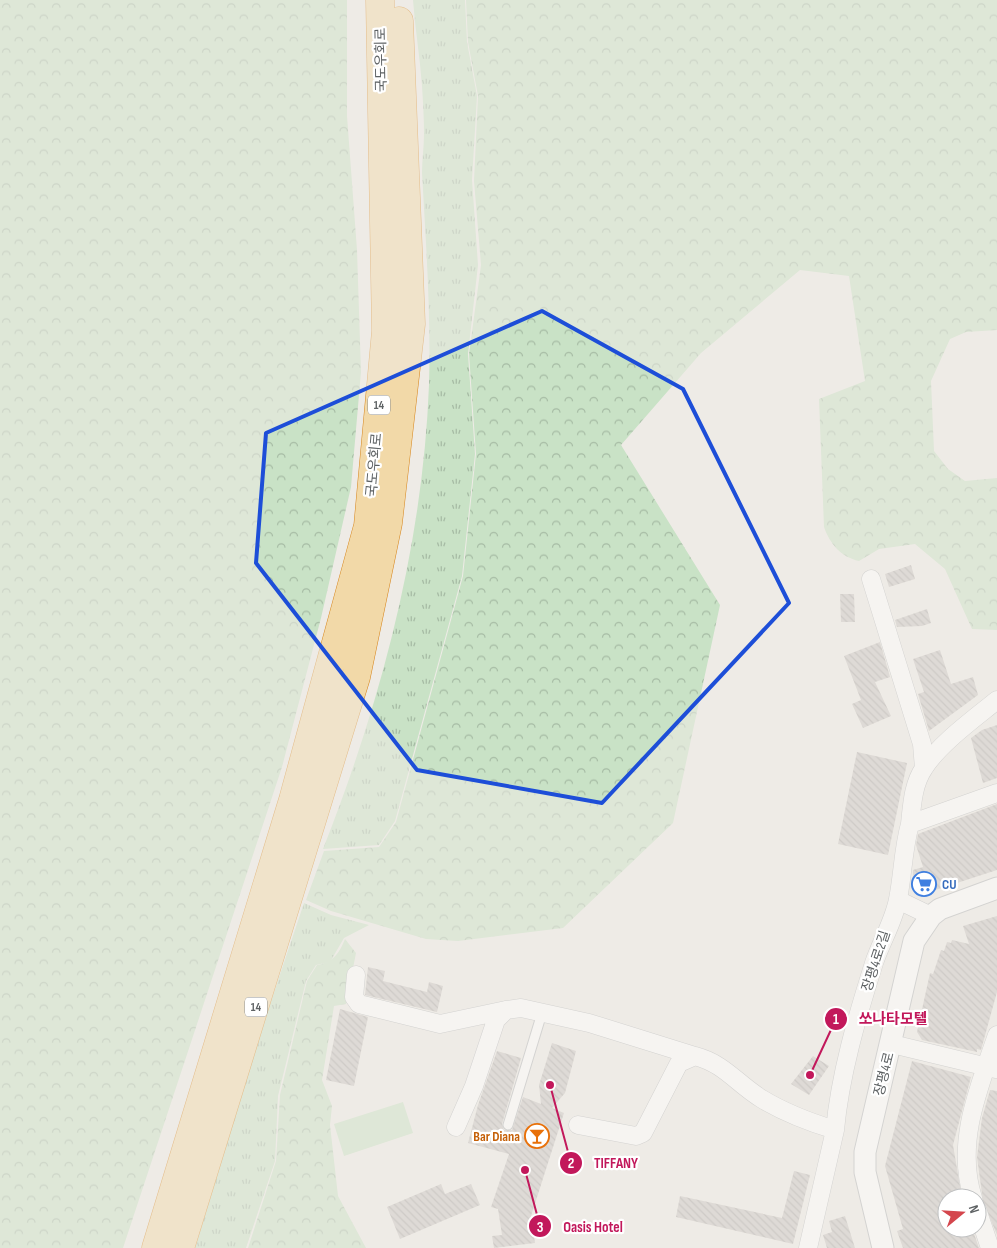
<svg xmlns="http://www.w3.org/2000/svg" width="997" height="1248" viewBox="0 0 997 1248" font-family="'Sofia Sans Condensed','Noto Sans KR',sans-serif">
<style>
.grass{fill:url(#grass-tufts)}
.forest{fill:url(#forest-crowns)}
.green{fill:#c9e2c6}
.building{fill:url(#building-back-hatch)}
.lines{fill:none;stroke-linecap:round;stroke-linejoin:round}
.service-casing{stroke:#b3b6b9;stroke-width:11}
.minor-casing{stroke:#b3b6b9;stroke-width:19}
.tertiary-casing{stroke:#b3b6b9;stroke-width:23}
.trunk-casing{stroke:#d7861d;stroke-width:29}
.service{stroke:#fff;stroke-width:9}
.minor{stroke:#fff;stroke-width:18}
.tertiary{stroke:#fff;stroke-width:21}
.trunk{stroke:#f2d9a8;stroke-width:28}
.marked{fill:none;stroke:#1d4ed8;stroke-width:4;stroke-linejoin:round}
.labels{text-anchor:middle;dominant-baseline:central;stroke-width:4.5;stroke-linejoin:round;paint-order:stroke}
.shield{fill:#fff;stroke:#8e9192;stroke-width:1}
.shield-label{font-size:12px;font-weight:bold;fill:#5e6264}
.street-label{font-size:14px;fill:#5e6264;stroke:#fff}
.shop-label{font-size:14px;font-weight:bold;fill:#366cbe;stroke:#fff;text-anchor:start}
.food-label{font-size:14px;font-weight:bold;fill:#c56008;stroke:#fff;text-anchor:end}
.leader{fill:none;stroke:#c2185b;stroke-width:2}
.callout-dot{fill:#c2185b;stroke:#fff;stroke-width:2}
.mark-label{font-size:15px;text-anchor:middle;font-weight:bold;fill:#fff}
.callout-label{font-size:15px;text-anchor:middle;font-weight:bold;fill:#c2185b;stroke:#fff;stroke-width:4.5;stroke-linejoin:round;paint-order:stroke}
</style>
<defs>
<pattern id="grass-tufts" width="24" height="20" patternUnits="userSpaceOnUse" patternTransform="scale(1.25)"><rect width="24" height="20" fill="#c9e2c6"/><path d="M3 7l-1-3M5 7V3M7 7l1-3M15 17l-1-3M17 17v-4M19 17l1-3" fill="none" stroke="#a6bba4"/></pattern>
<pattern id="forest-crowns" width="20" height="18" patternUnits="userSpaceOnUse" patternTransform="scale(1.25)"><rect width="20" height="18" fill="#c9e2c6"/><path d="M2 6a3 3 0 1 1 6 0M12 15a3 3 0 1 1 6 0" fill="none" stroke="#a6bba4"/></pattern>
<pattern id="building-back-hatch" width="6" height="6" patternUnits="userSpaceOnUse" patternTransform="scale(1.25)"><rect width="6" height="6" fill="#cac6c3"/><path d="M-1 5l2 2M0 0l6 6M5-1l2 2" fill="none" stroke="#a7a4a2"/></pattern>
</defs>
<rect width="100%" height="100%" fill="#eeebe6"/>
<path class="grass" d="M 413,0 L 465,0 L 467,42 L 477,96 L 472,180 L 478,265 L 468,354 L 475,454 L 462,576 L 395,821 L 379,845 L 323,849 C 381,702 423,544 429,385 C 431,315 426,243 422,173 C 422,160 424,147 424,134 C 424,118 423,102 422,86 C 420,57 415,29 413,0 Z
M 304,903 L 331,915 L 369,925 L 344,938 L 330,962 L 316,965 L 306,981 L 278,1096 L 275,1161 L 246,1248 L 195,1248 L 259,1037 Z"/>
<path class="forest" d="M 0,0 L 347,0 L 347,116 L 357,250 L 361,372 L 351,487 L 321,618 L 282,767 L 123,1248 L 0,1248 Z
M 466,0 L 997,0 L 997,330 L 966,332 L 950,339 L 931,381 L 934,451 L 948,469 L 965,481 L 997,478 L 997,630 L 972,629 L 945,569 L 915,544 L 879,549 L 859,561 C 841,557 830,544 824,527 L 819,399 L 865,381 L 849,276 L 800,270 L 701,353 L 621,445 L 720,605 L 673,823 L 563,928 L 458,941 L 426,939 L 331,911 L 306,900 L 324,851 L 379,847 L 396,822 L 463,576 L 476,454 L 469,354 L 481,265 L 474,181 L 478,96 L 468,42 Z
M 345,939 L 356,953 L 346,1004 L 334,1006 L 322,1080 L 332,1106 L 330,1125 L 338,1196 L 366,1248 L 248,1248 L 276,1161 L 280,1095 L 307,981 L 317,965 C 333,962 339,954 345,939 Z"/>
<path class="green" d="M 403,1102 L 413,1133 L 344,1156 L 334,1124 Z"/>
<path class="building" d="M 911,565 L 915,579 L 889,587 L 885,574 Z
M 840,594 L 854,594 L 855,622 L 841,622 Z
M 927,609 L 931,623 L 922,626 L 897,627 L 895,620 Z
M 880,642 L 890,677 L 875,682 L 891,716 L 863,728 L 852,704 L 861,700 L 844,656 Z
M 940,650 L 951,684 L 973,677 L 978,695 L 929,731 L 918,694 L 924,692 L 913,659 Z
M 997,725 L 997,778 L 983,783 L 971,738 L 982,730 Z
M 857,752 L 907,763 L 888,855 L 838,844 Z
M 997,804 L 997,870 L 920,895 L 913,874 L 913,870 L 923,867 L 916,845 L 918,834 Z
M 997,916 L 997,992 L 981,1050 L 977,1049 L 977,1052 L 922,1040 L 917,1032 L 930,973 L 933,974 L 941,950 L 944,951 L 947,942 L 951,943 L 952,940 L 969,944 L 963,926 Z
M 368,967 L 385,971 L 383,981 L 427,992 L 429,982 L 443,986 L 437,1012 L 365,995 Z
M 340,1009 L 368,1017 L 354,1086 L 326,1080 Z
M 552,1043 L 576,1051 L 565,1093 L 552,1108 L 564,1113 L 531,1216 L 535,1243 L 494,1248 L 492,1236 L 502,1235 L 498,1209 L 491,1207 L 509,1154 L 468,1143 L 478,1105 L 497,1051 L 521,1058 L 502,1124 L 504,1130 L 512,1130 L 523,1097 L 541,1104 L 539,1085 Z
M 813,1056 L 829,1066 L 809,1095 L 791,1084 Z
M 912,1061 L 971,1077 L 953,1145 L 962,1198 L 947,1198 L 947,1228 L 972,1228 L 979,1248 L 903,1248 L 897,1231 L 903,1229 L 885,1166 Z
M 990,1090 L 997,1091 L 997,1235 L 983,1201 L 977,1157 L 982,1118 Z
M 794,1171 L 810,1175 L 793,1244 L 676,1217 L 680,1196 L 782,1218 Z
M 441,1184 L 445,1194 L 471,1184 L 480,1205 L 400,1239 L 387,1207 Z
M 845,1216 L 855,1248 L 827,1248 L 823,1235 L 832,1232 L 829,1221 Z"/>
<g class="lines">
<defs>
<path id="service" d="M 508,1125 L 542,1013"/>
<path id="minor" d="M 871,579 L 922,744 L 924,768
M 910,824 C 912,805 913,784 924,768 C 939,744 975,718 997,700
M 898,900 L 931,916
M 356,975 L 354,997 L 359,1004 L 440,1024 L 506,1010
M 892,1044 L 996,1069
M 578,1125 L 636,1136 L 643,1133 L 679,1063 L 695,1056 C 725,1064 736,1083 762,1099 C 785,1113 809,1122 835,1130
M 456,1127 L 474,1086 L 496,1020 L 506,1010 L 521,1008 L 589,1023 L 695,1056
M 973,1198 C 955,1143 979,1087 997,1035
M 977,1209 L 990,1248
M 808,1248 L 835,1130 C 840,1075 857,1017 874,963 C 881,942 894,921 898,899 C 903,874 903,849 910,824 L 997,793"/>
<path id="tertiary" d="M 883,1248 L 865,1172 L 865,1152 L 914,941 L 931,916 L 940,909 L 997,888"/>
<path id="trunk" d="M 156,1248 L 293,800 L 368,526 L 386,331 L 380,0
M 180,1248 L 356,677 L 388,523 L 411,324 L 399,21"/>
</defs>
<use href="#service" class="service-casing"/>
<use href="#minor" class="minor-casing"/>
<use href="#tertiary" class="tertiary-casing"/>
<use href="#trunk" class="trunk-casing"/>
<use href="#service" class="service"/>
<use href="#minor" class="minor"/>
<use href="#tertiary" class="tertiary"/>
<use href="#trunk" class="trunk"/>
</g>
<path d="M0 0H997V1248H0ZM 542,311 L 683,389 L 789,603 L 602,803 L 417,770 L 256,563 L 266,433 Z" fill="#eeebe6" fill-opacity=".55" fill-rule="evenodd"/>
<path class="marked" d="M 542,311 L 683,389 L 789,603 L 602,803 L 417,770 L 256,563 L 266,433 Z"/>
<defs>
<symbol id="supermarket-ring" viewBox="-11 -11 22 22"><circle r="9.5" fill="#fff" stroke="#3f7fe0" stroke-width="1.5"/><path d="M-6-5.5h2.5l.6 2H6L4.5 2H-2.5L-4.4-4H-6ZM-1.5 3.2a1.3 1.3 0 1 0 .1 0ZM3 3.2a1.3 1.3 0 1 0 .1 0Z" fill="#3f7fe0"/></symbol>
<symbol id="bar-ring" viewBox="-11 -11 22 22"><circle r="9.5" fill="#fff" stroke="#e8710a" stroke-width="1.5"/><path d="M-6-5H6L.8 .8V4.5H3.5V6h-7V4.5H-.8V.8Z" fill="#e8710a"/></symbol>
</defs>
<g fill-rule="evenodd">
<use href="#supermarket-ring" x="910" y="870" width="28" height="28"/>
<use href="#bar-ring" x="523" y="1122" width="28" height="28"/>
</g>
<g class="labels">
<g class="shield">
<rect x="368" y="395.5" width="22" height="19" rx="4"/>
<rect x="245" y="997.5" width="22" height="19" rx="4"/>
</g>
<g class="shield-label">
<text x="379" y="405">14</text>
<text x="256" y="1007">14</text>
</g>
<g class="street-label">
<text transform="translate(381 60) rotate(-91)">국도우회로</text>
<text transform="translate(374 465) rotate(-85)">국도우회로</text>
<text transform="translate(876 961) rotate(-72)">장평4로2길</text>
<text transform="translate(884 1074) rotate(-76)">장평4로</text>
</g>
<g class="shop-label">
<text x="942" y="884">CU</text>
</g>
<g class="food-label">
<text x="520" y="1136">Bar Diana</text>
</g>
</g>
<path class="leader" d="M810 1075L836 1019M550 1085L571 1163M525 1170L540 1226"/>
<g class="callout-dot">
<circle cx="810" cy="1075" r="5"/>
<circle cx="550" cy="1085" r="5"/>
<circle cx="525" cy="1170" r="5"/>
<circle cx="836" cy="1019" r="12"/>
<circle cx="571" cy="1163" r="12"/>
<circle cx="540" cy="1226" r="12"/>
</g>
<g class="mark-label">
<text x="836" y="1024">1</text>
<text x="571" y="1168">2</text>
<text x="540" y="1232">3</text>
</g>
<g class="callout-label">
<text x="893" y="1024">쏘나타모텔</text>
<text x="616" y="1168">TIFFANY</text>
<text x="593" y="1232">Oasis Hotel</text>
</g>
<g transform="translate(962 1213) rotate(72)"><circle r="24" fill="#ffffff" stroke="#bfc0c1"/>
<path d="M0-4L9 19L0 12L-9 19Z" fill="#d4464d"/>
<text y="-8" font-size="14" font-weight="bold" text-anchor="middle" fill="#5e6264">N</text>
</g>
</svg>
